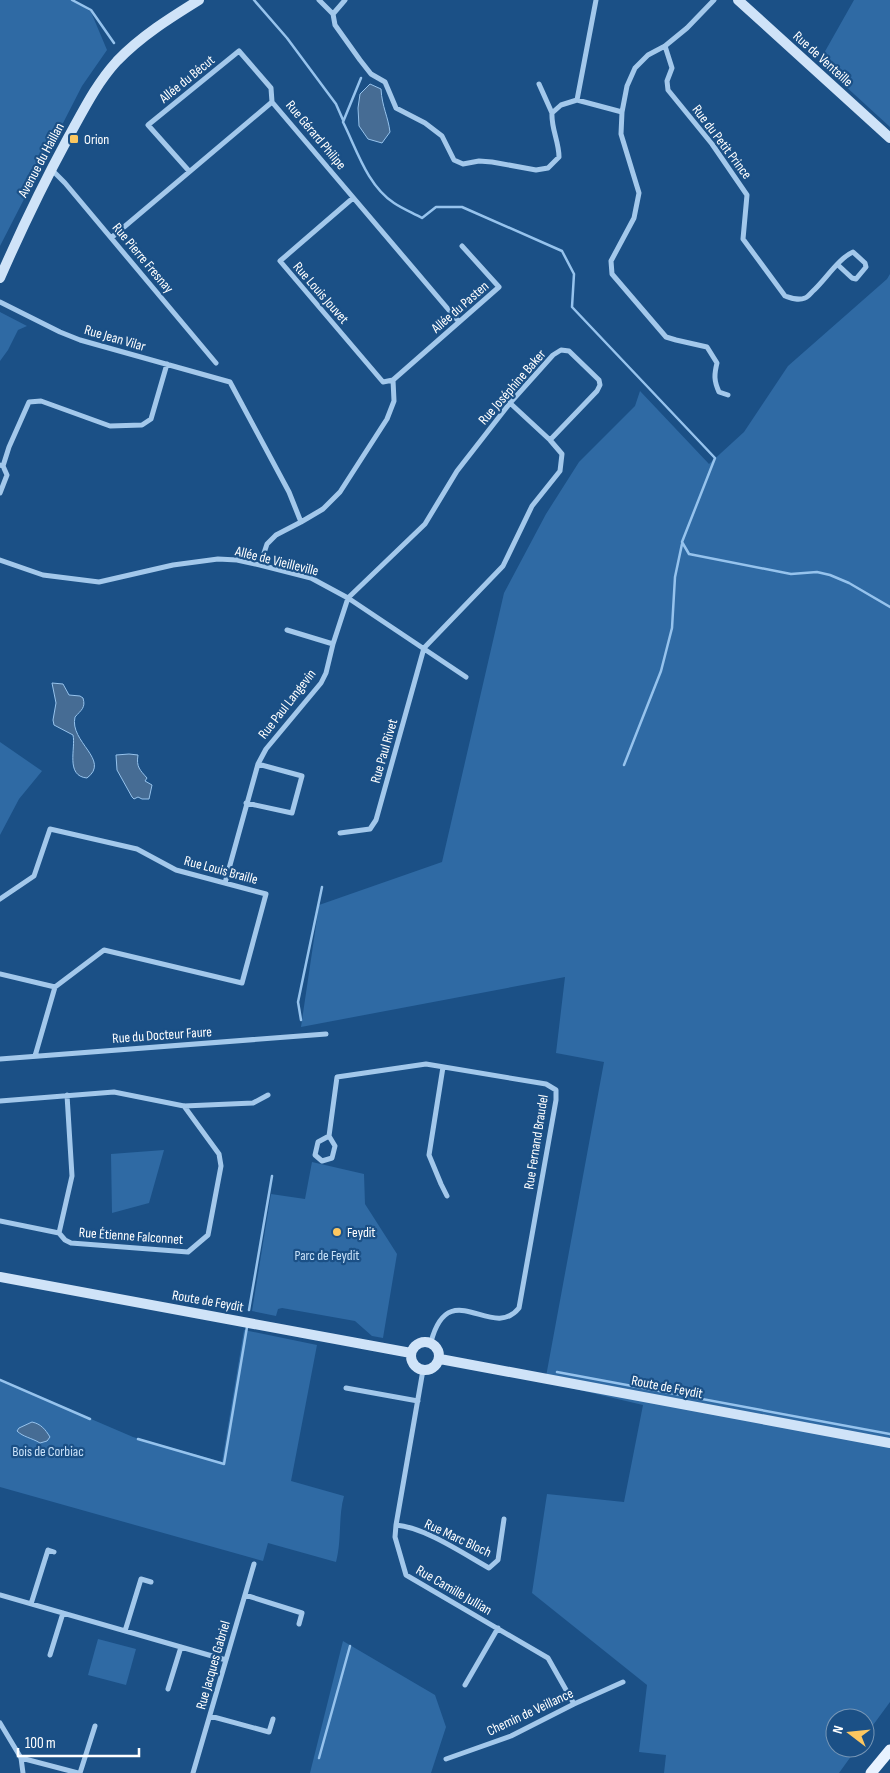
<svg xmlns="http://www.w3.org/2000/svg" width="890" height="1773" viewBox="0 0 890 1773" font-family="'Sofia Sans Condensed',sans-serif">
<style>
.green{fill:#2f6aa4}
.water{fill:#466c94;stroke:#96c3ed}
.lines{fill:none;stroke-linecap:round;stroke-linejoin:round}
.stream{stroke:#96c3ed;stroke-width:2.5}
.street{stroke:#a3c8eb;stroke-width:5}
.secondary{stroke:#cfe3f8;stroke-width:10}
.primary{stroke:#e8f2ff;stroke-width:11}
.poi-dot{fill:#fcc760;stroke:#1b5086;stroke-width:2}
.labels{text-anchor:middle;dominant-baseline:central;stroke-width:4.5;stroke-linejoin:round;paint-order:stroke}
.street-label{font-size:14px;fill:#fff;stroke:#1b5086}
.poi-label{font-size:14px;fill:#fff;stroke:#1b5086;text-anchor:start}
.park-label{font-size:14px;fill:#c8e1f8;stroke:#1b5086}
</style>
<rect width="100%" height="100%" fill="#1b5086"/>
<path class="green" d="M 0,0 L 74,0 L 91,12 L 107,50 L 82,86 L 0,246 Z
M 854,0 L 890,0 L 890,127 L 819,62 Z
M 890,274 L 890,1702 L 865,1736 L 865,1718 L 835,1718 L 835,1748 L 857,1748 L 839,1773 L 664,1773 L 666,1755 L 639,1752 L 647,1685 L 532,1593 L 547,1494 L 624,1502 L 643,1405 L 545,1382 L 604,1062 L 556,1053 L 565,977 L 301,1027 L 319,905 L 442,862 L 504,593 L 546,514 L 579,462 L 635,406 L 640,391 L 709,464 L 744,432 L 788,366 L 887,279 Z
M 0,312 L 27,326 L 18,330 L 8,350 L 0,361 Z
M 0,742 L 42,771 L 19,799 L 0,835 Z
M 164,1150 L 149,1203 L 112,1213 L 111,1154 Z
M 312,1162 L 364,1174 L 365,1204 L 397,1254 L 383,1338 L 372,1336 L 355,1321 L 282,1308 L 278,1309 L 276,1316 L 252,1311 L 271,1194 L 305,1199 Z
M 244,1330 L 317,1345 L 291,1481 L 344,1496 C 338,1517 342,1540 336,1562 L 268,1543 L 263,1561 L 0,1487 L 0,1380 L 133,1437 L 222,1462 Z
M 98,1639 L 136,1649 L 126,1685 L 88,1675 Z
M 343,1641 L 435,1695 L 446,1727 L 431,1773 L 310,1773 Z"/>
<path class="water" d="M 370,84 L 381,89 C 382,107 388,116 390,132 L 382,143 L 368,139 L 359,126 L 358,108 L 360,94 Z
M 52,683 L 63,684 L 69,695 L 80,696 L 83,698 C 86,708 81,710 75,717 C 69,742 111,760 87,778 C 65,776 76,748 73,735 L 54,725 L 53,720 L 56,703 Z
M 129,754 L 138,755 C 136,767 140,770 147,778 L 145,781 L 152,785 L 149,799 L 142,799 L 138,797 L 134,799 L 132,797 L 117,770 L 116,755 Z
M 32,1422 C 41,1424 45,1429 50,1437 L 47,1441 L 40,1443 C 32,1438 23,1437 17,1431 L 19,1428 Z"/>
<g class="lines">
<path class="stream" d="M 72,0 L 91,10 L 114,43
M 254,0 L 287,38 L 336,104 L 343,120
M 361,78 L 343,122 C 357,150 367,185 394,203 C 403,209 413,213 422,218 L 436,207 L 462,207 L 562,251 L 574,274 L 572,307 L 715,458 L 682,542 L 689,554 L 791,574 L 817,572 L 830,575 L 849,583 L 890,607
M 624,765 L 661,671 L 672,628 L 675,577 L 682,544
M 301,1020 L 298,1002 L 322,887
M 249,1310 L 272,1176
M 557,1372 L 890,1434
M 0,1380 L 90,1419
M 138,1439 L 224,1464 L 247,1327
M 319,1758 L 350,1646"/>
<path class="street" d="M 319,0 L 333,14 L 335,25 L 360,60 L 371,74 L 385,82 L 396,108 L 425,123 L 442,136 L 454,160 L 463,164 L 479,161 L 492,162 L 536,170 L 548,168 L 559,157 C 559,142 551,128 552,113 L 561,105 L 577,100 L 596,0
M 714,0 L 687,28 L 665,46 L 648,55 L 635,68 L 627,86 L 622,112 L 621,134 L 639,193 L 634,218 L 611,261 L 612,274 L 666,337 L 676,340 L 707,347 L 717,363 C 714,375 714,381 719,392 L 728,395
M 333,14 L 345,0
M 665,46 L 672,68 L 667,81 L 668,90 L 712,144 L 747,195 L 743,239 L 785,296 C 791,298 798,301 805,298 C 808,297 811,293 813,291 C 825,280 839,258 853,252 L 865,263 L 866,267 L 856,279 L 852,278 L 838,265
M 539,84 L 552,113
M 577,100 L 622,112
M 51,169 L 65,183 L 216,363
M 189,171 L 148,125 L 239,51 L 271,88 L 272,102
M 353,198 L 280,261 L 383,382 L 393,380
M 111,238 L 272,102 L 459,322
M 0,302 L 60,332 L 80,340 L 230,382 L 289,492 L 301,522 L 276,535 L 267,544 L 260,565
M 393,380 L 499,287 L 462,246
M 510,403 L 550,440
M 0,465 L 3,466 L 7,475 L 0,493
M 3,466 L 9,447 L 29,402 L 41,401 L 110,426 L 142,425 L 151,419 L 167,364
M 301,522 L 323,509 L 340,492 L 387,419 L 394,401 L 393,380
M 0,560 L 43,575 L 99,582 L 173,565 L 218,559 L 237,560 L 260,565 L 311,578 L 348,598 L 466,677
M 287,630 L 333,644
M 246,803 L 292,813 L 302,776 L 258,764
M 225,883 L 258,764 L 266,749 L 321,683 L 326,673 L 333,644 L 348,598 L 425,524 L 457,471 L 510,403 L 553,355 L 561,350 L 569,351 L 599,380 L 600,385 L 597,391 L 550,440 L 562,454 L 560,471 L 532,506 L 503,566 L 424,648 L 376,820 L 370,829 L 340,833
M 0,899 L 34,876 L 50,829 L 137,849 L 176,870 L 266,894 L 242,983 L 104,950 L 55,987 L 35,1056
M 0,974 L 55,987
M 0,1059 L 326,1034
M 443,1067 L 429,1155 L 441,1184 L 447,1196
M 0,1101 L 114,1092 L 184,1106 L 253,1103 L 268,1095
M 329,1136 L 318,1142 L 315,1155 L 322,1161 L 332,1158 L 335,1146 L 329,1136 L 337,1077 L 426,1064 L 546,1084 L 556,1090 L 556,1100 L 519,1308 C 492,1342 449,1274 431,1342
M 0,1221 L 59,1233 L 65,1240 L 71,1243 L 188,1252 L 208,1235 L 221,1166 L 219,1154 L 184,1106
M 59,1233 L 72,1176 L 67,1095
M 423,1370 L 396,1525 L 395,1537 L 406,1575 L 548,1658 L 574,1704
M 346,1388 L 418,1401
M 396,1525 C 424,1527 464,1554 489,1568 L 498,1560 L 504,1519
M 0,1595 L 226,1660
M 245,1595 L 302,1613 L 299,1624
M 31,1604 L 48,1550 L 54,1552
M 125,1631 L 141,1579 L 151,1582
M 50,1655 L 63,1613
M 465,1685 L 498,1628
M 168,1689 L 181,1647
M 210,1716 L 269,1732 L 273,1719
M 0,1723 L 21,1758 L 23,1773
M 21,1758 L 78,1773
M 446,1759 L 511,1736 L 574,1704 L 623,1682
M 80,1773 L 95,1726
M 193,1773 L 254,1564"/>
<path class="secondary" d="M 738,0 L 890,138
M 0,278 C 21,230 43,184 68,138 C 83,111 96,84 117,61 C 141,36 170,18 199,0
M 0,1277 L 411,1353
M411 1356a14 14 0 1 1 28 0a14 14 0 1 1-28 0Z
M 440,1359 L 890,1443"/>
<path class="primary" d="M 871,1773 L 890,1750"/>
</g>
<g class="poi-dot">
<rect x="69" y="134" width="10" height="10" rx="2.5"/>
<circle cx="337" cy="1232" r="5"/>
</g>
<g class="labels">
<g class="street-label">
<text transform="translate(823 59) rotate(42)">Rue de Venteille</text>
<text transform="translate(187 79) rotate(-39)">Allée du Bécut</text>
<text transform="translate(316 135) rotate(50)">Rue Gérard Philipe</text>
<text transform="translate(722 142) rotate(53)">Rue du Petit Prince</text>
<text transform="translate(41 160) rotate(-62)">Avenue du Haillan</text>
<text transform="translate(143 258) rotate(50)">Rue Pierre Fresnay</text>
<text transform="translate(321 293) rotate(49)">Rue Louis Jouvet</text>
<text transform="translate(460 307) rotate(-41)">Allée du Pasten</text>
<text transform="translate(115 338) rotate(16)">Rue Jean Vilar</text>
<text transform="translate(512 387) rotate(-49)">Rue Joséphine Baker</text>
<text transform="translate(277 561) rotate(14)">Allée de Vieilleville</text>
<text transform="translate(287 704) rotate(-52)">Rue Paul Langevin</text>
<text transform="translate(384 751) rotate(-74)">Rue Paul Rivet</text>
<text transform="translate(221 870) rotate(15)">Rue Louis Braille</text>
<text transform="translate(162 1035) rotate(-4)">Rue du Docteur Faure</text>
<text transform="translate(536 1142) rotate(-81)">Rue Fernand Braudel</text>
<text transform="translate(131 1236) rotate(4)">Rue Étienne Falconnet</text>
<text transform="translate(208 1301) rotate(10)">Route de Feydit</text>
<text transform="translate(667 1387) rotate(11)">Route de Feydit</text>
<text transform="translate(458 1538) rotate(25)">Rue Marc Bloch</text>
<text transform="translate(454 1590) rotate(30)">Rue Camille Jullian</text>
<text transform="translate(213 1665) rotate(-74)">Rue Jacques Gabriel</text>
<text transform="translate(530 1712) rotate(-25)">Chemin de Veillance</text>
</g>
<g class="poi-label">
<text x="84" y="139">Orion</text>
<text x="347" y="1232">Feydit</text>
</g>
<g class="park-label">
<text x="327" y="1255">Parc de Feydit</text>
<text x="48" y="1451">Bois de Corbiac</text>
</g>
</g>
<g transform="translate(850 1733) rotate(286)"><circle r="24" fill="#1b5086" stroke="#7696b6"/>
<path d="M0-4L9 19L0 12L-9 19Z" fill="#fcc760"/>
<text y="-8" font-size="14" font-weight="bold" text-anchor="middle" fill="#ffffff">N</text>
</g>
<path d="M18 1748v8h121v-8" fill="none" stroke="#ffffff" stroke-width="2.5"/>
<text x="25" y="1748" font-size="15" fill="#ffffff" stroke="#1b5086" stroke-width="4" paint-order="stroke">100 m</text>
</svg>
